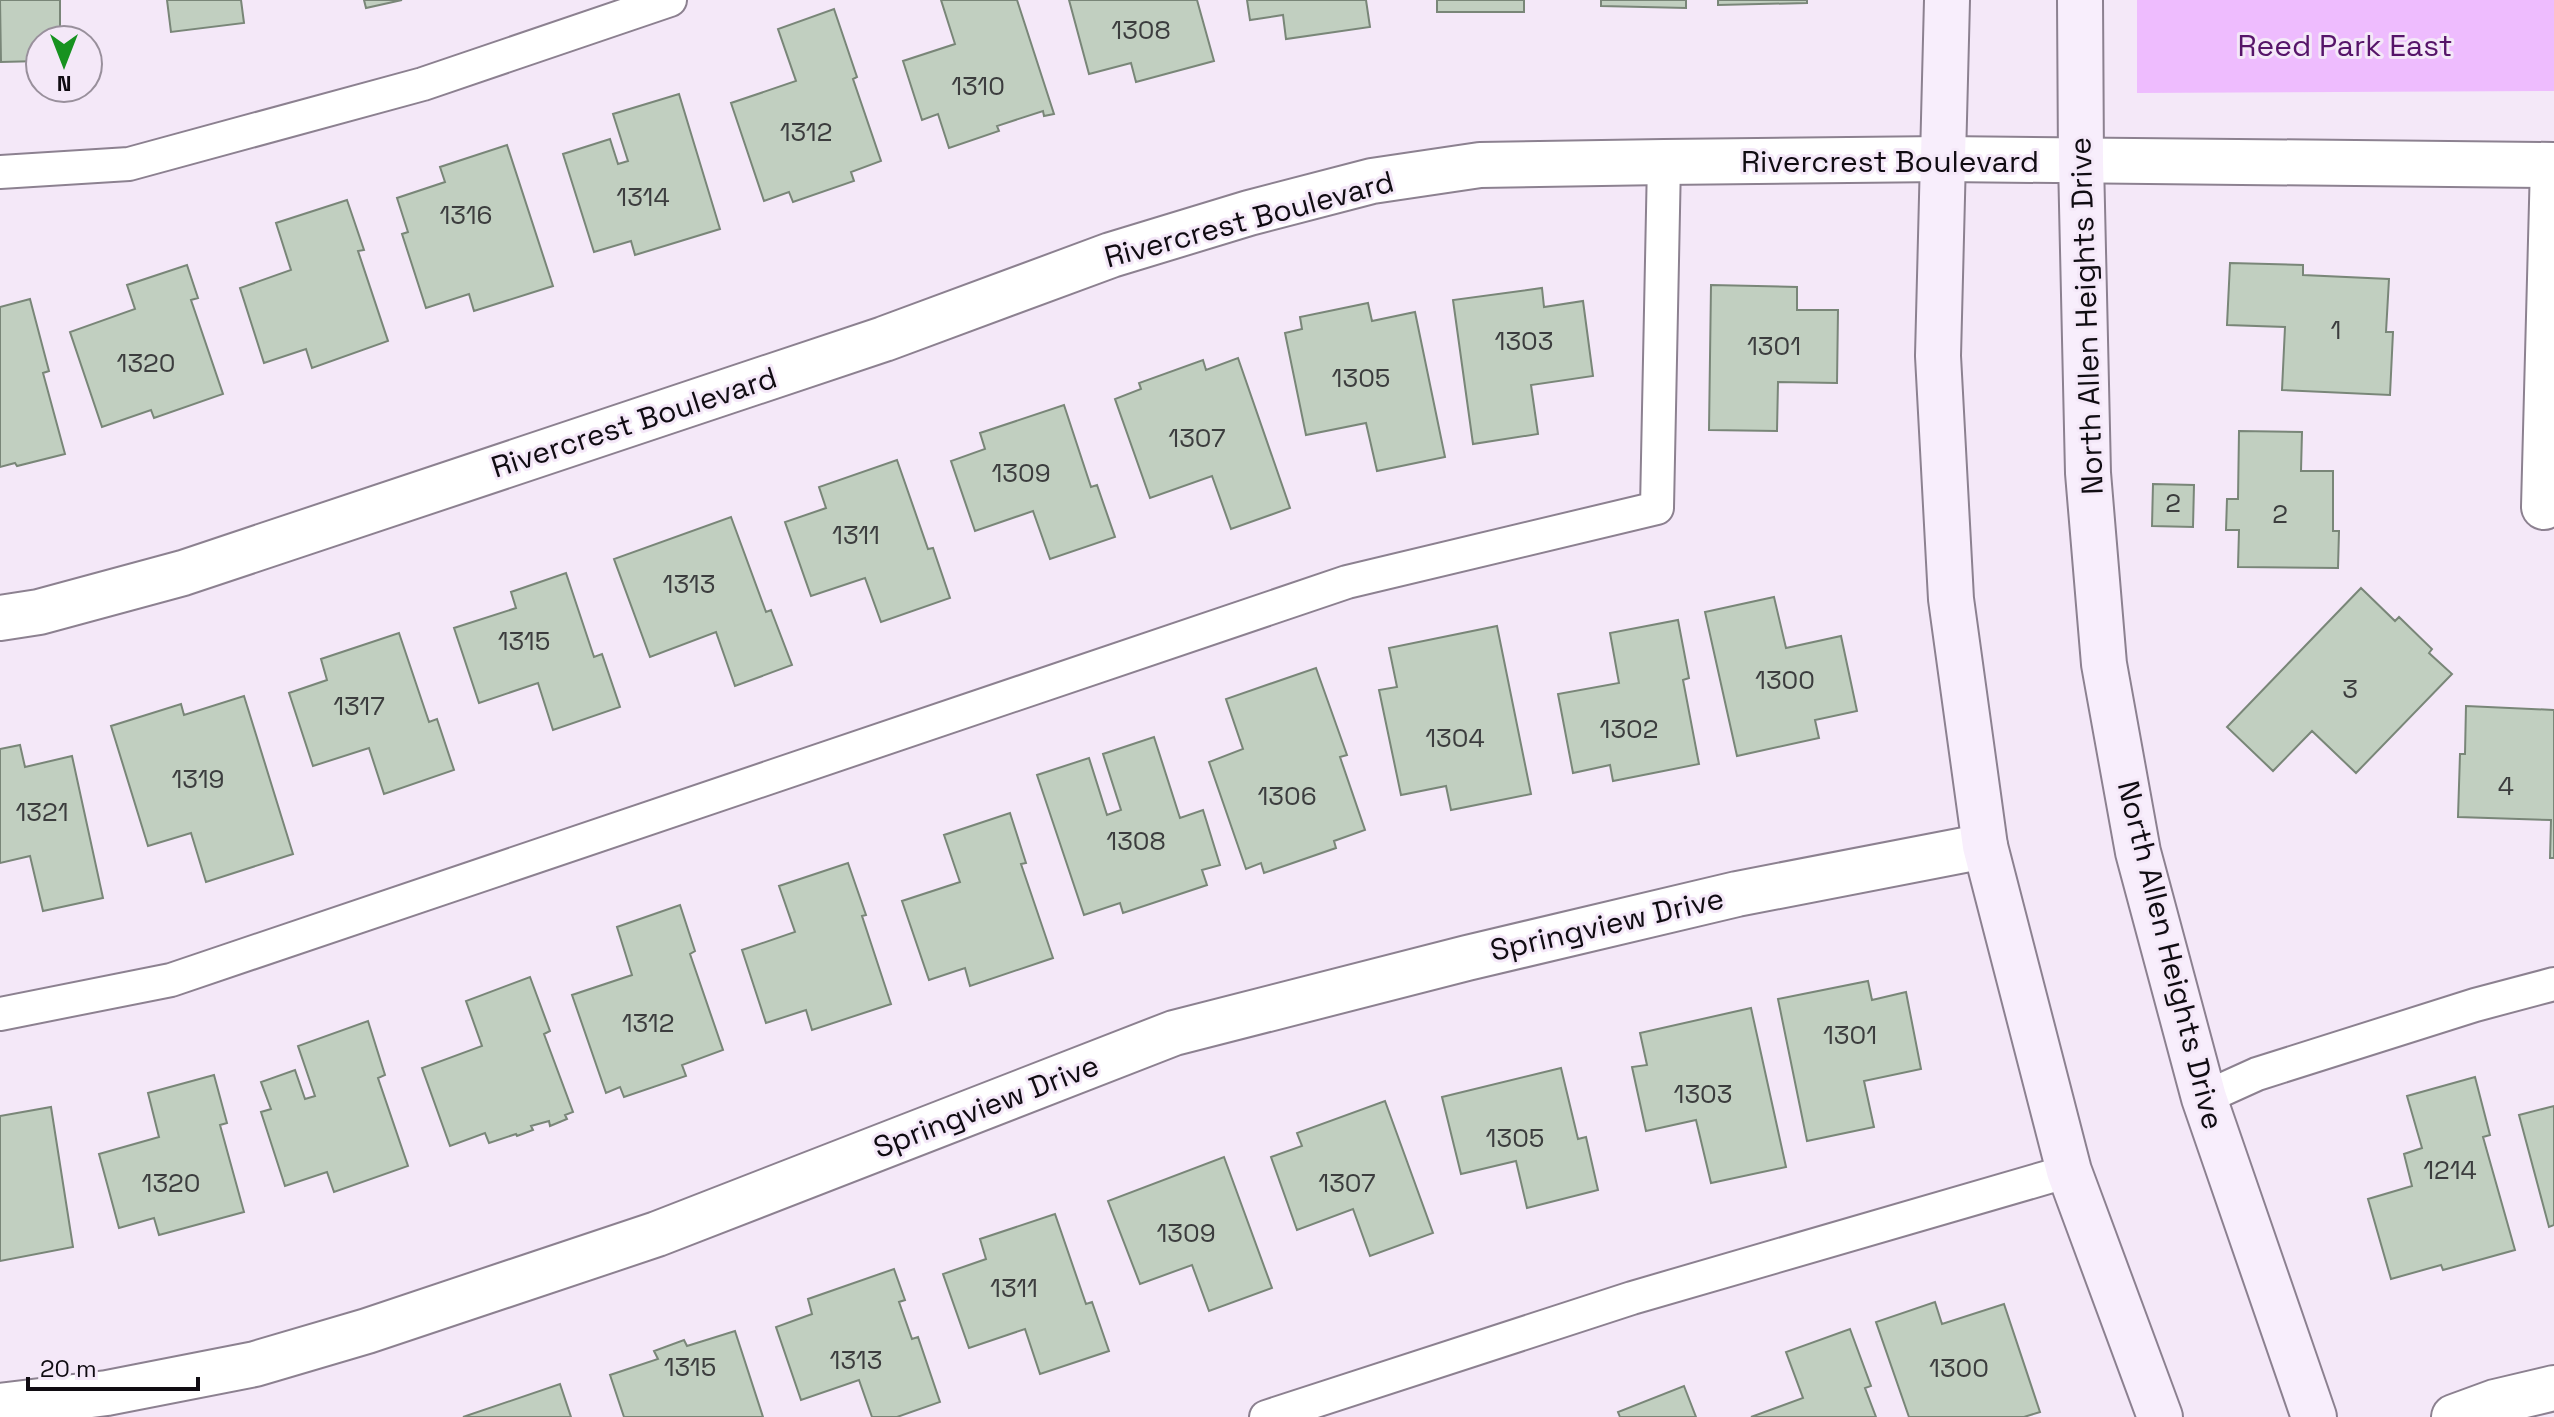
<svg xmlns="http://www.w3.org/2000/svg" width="2554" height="1417" viewBox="0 0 2554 1417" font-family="'Space Grotesk',sans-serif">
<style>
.green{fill:#eebcfe}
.building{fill:#c1cfc0;stroke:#798678;stroke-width:2}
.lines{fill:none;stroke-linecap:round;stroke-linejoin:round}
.service-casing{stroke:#8c8190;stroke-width:36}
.minor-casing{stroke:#8c8190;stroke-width:48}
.tertiary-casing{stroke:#8c8190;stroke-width:48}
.secondary-casing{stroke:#8c8190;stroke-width:48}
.service{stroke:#fff;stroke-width:32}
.minor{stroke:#fff;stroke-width:44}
.tertiary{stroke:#fff;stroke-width:44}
.secondary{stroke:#f8eefc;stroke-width:44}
.labels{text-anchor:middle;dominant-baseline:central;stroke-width:6;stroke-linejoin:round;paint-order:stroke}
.number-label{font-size:26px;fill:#3c3d3e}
.park-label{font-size:30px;fill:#561469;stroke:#f4e8f8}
.street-label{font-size:30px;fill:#100c12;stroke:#f4e8f8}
</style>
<rect width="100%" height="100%" fill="#f4e8f8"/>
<path class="green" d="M 2137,0 L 2554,0 L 2554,91 L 2137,93 Z"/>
<path class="building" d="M 0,0 L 60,0 L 60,40 L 40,40 L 40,61 L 1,62 Z
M 167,0 L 241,0 L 244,23 L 171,32 Z
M 364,0 L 402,0 L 366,8 Z
M 941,0 L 1017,0 L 1054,114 L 1044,116 L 1043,111 L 997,126 L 999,131 L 949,148 L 938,114 L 922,120 L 903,61 L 955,44 Z
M 1069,0 L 1197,0 L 1214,61 L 1136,82 L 1131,63 L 1089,74 Z
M 1247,0 L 1366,0 L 1370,27 L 1286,39 L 1283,15 L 1250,20 Z
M 1437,0 L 1524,0 L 1524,12 L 1437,12 Z
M 1601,0 L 1686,0 L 1686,8 L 1601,6 Z
M 1718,0 L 1807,0 L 1807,3 L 1718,5 Z
M 834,9 L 857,77 L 853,79 L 881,161 L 851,172 L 854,181 L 793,202 L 789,192 L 764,201 L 731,103 L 796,81 L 778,29 Z
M 679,94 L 720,229 L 635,255 L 631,241 L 594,252 L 563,154 L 610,139 L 618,164 L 628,161 L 613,114 Z
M 507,145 L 553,286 L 474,311 L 469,294 L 426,308 L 402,234 L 408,232 L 397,198 L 445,182 L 440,167 Z
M 347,200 L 364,250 L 358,251 L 388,341 L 312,368 L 306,349 L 264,363 L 240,288 L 291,270 L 276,223 Z
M 2230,263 L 2303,265 L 2303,275 L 2389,279 L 2386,332 L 2393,332 L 2390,395 L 2282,390 L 2285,327 L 2227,325 Z
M 187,265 L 198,298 L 191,300 L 223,394 L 154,418 L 151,410 L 102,427 L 70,332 L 135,309 L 127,285 Z
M 1711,285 L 1797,287 L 1797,310 L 1838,310 L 1837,383 L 1778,382 L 1777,431 L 1709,430 Z
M 1542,288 L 1544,307 L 1583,301 L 1593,376 L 1531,385 L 1538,434 L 1473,444 L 1453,300 Z
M 30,299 L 49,371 L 43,373 L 65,454 L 17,466 L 15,463 L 0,467 L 0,307 Z
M 1368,303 L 1372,321 L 1415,312 L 1445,457 L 1377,471 L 1366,423 L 1306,435 L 1285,333 L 1302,329 L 1300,317 Z
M 1238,358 L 1290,508 L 1231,529 L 1212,476 L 1150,498 L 1115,399 L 1141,389 L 1139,383 L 1203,360 L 1206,370 Z
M 1064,405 L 1091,487 L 1097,485 L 1115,537 L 1050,559 L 1033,511 L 975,531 L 951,461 L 985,449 L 980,433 Z
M 2239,431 L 2302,432 L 2301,471 L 2333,471 L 2333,531 L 2339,531 L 2338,568 L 2238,567 L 2239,530 L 2226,530 L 2227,499 L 2238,499 Z
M 897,460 L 928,549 L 933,548 L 950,598 L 881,622 L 865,578 L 811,596 L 785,522 L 826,508 L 819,487 Z
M 2153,484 L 2194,485 L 2193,527 L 2152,526 Z
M 731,517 L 766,612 L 771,610 L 792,665 L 735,686 L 716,632 L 650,657 L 614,559 Z
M 566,573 L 594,657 L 602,654 L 620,707 L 553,730 L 538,683 L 479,703 L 454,628 L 516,608 L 511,592 Z
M 2361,588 L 2395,621 L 2399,617 L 2432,649 L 2429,653 L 2452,674 L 2356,773 L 2312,731 L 2273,771 L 2227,727 Z
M 1774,597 L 1786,648 L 1841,636 L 1857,711 L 1815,720 L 1819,738 L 1737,756 L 1705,612 Z
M 1678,620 L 1689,678 L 1683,680 L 1699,764 L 1613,781 L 1610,765 L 1573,773 L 1558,694 L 1619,683 L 1610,633 Z
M 1497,626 L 1531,794 L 1451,810 L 1446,786 L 1401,795 L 1379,690 L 1397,687 L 1389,648 Z
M 399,633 L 429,722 L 437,719 L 454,770 L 384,794 L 369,748 L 313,766 L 289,693 L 327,680 L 321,659 Z
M 1316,668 L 1347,755 L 1340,757 L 1365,830 L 1334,841 L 1336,848 L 1264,873 L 1261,863 L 1246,869 L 1209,762 L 1243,749 L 1226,699 Z
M 244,696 L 293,854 L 206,882 L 191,833 L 148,846 L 111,726 L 181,704 L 184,715 Z
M 2466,706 L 2554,710 L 2554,858 L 2550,858 L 2551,820 L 2458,817 L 2460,754 L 2465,754 Z
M 1154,737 L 1180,818 L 1203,810 L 1220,865 L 1202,870 L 1207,885 L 1123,913 L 1120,903 L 1084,915 L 1037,775 L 1089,758 L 1107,815 L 1121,810 L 1103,754 Z
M 20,745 L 25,767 L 72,756 L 103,898 L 43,911 L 30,856 L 0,863 L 0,749 Z
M 1010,813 L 1026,863 L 1021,864 L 1053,958 L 970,986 L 965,968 L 929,980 L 902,901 L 960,882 L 944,835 Z
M 848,863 L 866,915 L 862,916 L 891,1004 L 812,1030 L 806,1010 L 766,1023 L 742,950 L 795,932 L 779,886 Z
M 680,905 L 695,951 L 690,954 L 723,1050 L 682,1065 L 686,1076 L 624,1097 L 620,1087 L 606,1093 L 572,995 L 632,975 L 617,927 Z
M 530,977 L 550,1031 L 544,1034 L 573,1112 L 565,1115 L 567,1119 L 550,1126 L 549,1121 L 531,1126 L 533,1130 L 517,1136 L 516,1134 L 489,1143 L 485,1133 L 450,1146 L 422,1068 L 482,1046 L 466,1001 Z
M 1868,981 L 1872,1000 L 1906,992 L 1921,1069 L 1864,1081 L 1874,1127 L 1807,1141 L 1778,999 Z
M 1751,1008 L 1786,1167 L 1711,1183 L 1696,1120 L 1646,1131 L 1632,1067 L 1647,1065 L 1640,1033 Z
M 368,1021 L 385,1075 L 378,1078 L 408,1166 L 334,1192 L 327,1172 L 285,1186 L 261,1112 L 271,1109 L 261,1082 L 295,1070 L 305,1099 L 315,1096 L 298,1046 Z
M 1561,1068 L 1578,1139 L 1586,1137 L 1598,1190 L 1527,1208 L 1516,1161 L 1461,1174 L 1442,1097 Z
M 214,1075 L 227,1123 L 220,1125 L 244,1212 L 159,1235 L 154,1218 L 119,1228 L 99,1154 L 159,1137 L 148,1093 Z
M 2475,1077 L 2490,1135 L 2483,1137 L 2515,1250 L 2443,1270 L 2441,1265 L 2391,1279 L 2368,1199 L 2412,1186 L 2404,1154 L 2422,1148 L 2407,1096 Z
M 1385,1101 L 1433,1233 L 1370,1256 L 1353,1209 L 1297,1230 L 1271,1157 L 1302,1146 L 1297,1133 Z
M 2554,1106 L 2554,1225 L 2549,1227 L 2519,1115 Z
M 51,1107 L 73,1247 L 0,1261 L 0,1116 Z
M 1224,1157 L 1272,1288 L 1209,1311 L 1192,1265 L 1140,1284 L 1108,1201 Z
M 1055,1214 L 1086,1304 L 1092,1302 L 1109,1351 L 1040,1374 L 1025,1329 L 969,1348 L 943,1274 L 986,1259 L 980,1239 Z
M 894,1269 L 905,1300 L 899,1302 L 912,1339 L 918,1337 L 940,1402 L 897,1417 L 872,1417 L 859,1380 L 801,1400 L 776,1327 L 812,1314 L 808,1299 Z
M 1935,1302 L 1942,1324 L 2004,1304 L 2040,1412 L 2024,1417 L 1909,1417 L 1876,1322 Z
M 1850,1329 L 1871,1386 L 1865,1388 L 1876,1417 L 1751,1417 L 1803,1398 L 1786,1352 Z
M 735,1331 L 763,1417 L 624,1417 L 610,1375 L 658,1359 L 654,1351 L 684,1340 L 687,1346 Z
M 560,1384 L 571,1417 L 463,1417 Z
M 1684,1386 L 1696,1417 L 1620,1417 L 1618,1412 Z"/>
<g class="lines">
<defs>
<path id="service" d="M 0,172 L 129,164 L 423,84 L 670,0
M 0,1014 L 171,980 L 1347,582 L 1657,508 L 1664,162
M 2204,1098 L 2257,1074 L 2475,1005 L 2554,984
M 1266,1417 L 1632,1298 L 2069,1171"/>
<path id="minor" d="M 2544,507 L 2553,165
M 0,1406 L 107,1393 L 255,1364 L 367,1331 L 657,1234 L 1174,1033 L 1467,958 L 1737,894 L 1985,846
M 2454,1417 L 2495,1402 L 2554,1388"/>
<path id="tertiary" d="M 0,618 L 39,612 L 183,573 L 884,339 L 1111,255 L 1249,213 L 1372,181 L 1480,165 L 1664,162 L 1943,159 L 2554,165"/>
<path id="secondary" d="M 1947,0 L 1938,356 L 1951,599 L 1985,846 L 2069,1171 L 2160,1417
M 2080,0 L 2081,161 L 2088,473 L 2104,664 L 2138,852 L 2204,1098 L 2314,1417"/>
</defs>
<use href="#service" class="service-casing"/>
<use href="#minor" class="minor-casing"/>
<use href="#tertiary" class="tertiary-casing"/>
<use href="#secondary" class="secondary-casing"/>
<use href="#service" class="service"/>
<use href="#minor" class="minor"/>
<use href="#tertiary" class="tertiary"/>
<use href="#secondary" class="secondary"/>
</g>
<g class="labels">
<g class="number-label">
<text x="1141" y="30">1308</text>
<text x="978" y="86">1310</text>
<text x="806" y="132">1312</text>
<text x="643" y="197">1314</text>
<text x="466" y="215">1316</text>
<text x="2336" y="330">1</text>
<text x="1524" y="341">1303</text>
<text x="1774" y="346">1301</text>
<text x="146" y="363">1320</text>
<text x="1361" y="378">1305</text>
<text x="1197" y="438">1307</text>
<text x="1021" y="473">1309</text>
<text x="2173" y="503">2</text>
<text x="2280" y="514">2</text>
<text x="856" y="535">1311</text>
<text x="689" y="584">1313</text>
<text x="524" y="641">1315</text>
<text x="1785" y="680">1300</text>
<text x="2350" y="689">3</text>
<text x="359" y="706">1317</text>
<text x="1629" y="729">1302</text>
<text x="1455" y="738">1304</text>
<text x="198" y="779">1319</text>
<text x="2506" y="786">4</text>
<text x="1287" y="796">1306</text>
<text x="42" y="812">1321</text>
<text x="1136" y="841">1308</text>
<text x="648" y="1023">1312</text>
<text x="1850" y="1035">1301</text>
<text x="1703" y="1094">1303</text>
<text x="1515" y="1138">1305</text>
<text x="2450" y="1170">1214</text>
<text x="171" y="1183">1320</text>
<text x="1347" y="1183">1307</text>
<text x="1186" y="1233">1309</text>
<text x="1014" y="1288">1311</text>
<text x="856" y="1360">1313</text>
<text x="690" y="1367">1315</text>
<text x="1959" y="1368">1300</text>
</g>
<g class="park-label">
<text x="2345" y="45">Reed Park East</text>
</g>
<g class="street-label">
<text x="1890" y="161">Rivercrest Boulevard</text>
<text transform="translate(1249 219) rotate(-15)">Rivercrest Boulevard</text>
<text transform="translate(2086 316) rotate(-92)">North Allen Heights Drive</text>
<text transform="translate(634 422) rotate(-18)">Rivercrest Boulevard</text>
<text transform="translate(1607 924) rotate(-13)">Springview Drive</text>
<text transform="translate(2171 955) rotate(76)">North Allen Heights Drive</text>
<text transform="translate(986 1106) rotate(-21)">Springview Drive</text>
</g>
</g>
<g transform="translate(64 64) rotate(180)"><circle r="38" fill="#f4e8f8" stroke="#99909c" stroke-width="2"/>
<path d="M0-6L14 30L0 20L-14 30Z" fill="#179220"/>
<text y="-12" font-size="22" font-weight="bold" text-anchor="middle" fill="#100c12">N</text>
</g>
<path d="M28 1377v12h170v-12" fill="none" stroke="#100c12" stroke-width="4"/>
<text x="40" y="1377" font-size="24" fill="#100c12" stroke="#f4e8f8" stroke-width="6" paint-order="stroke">20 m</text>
</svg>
